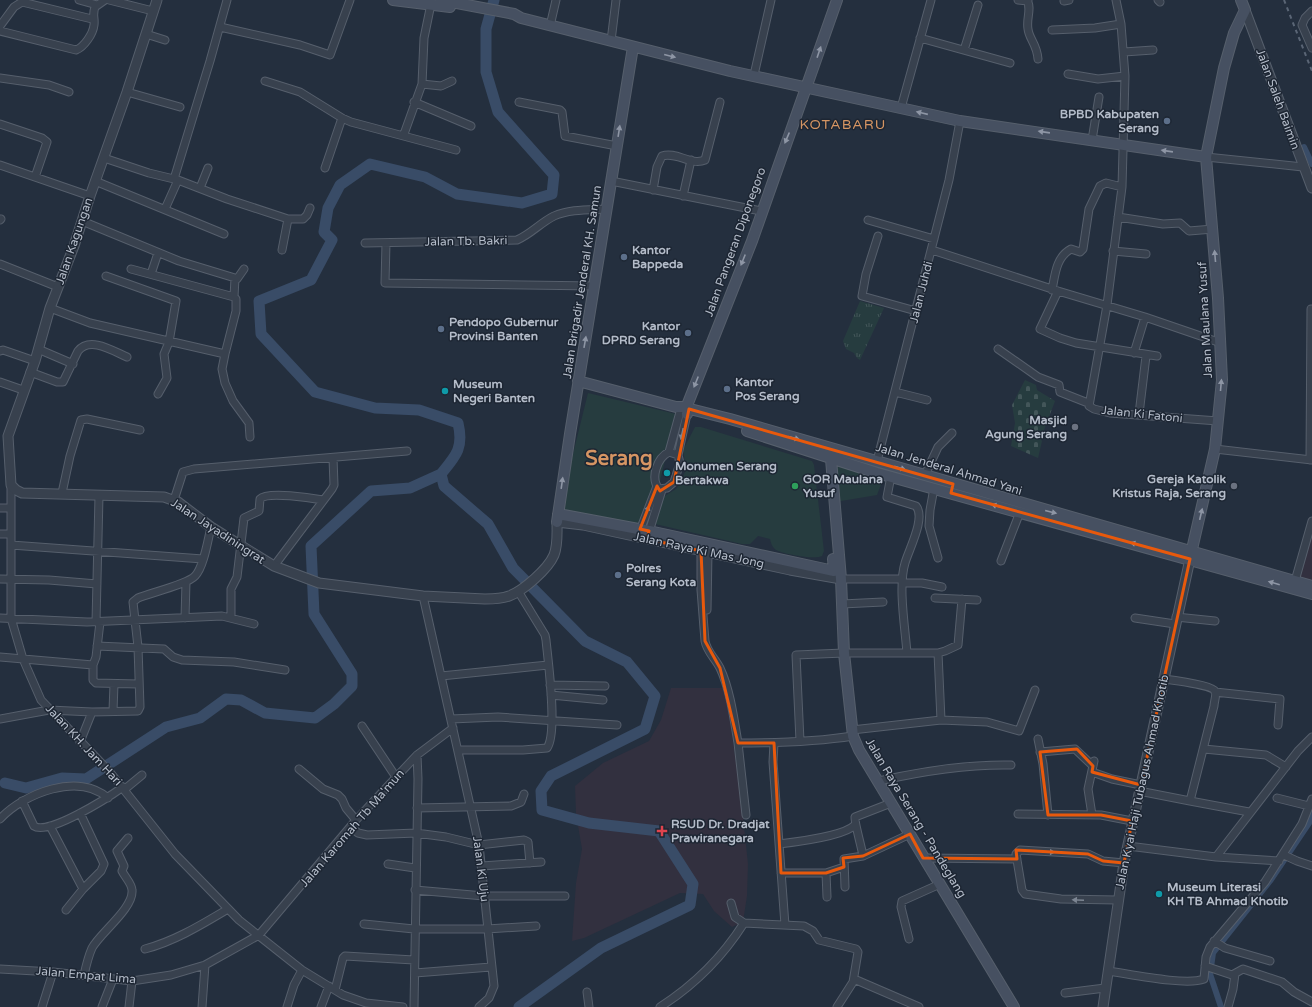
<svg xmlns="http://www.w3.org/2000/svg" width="1312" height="1007" viewBox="0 0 1312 1007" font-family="'Varela Round',sans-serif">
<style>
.medical{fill:#32303f}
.grass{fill:url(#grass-tufts)}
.cemetery{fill:url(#cemetery-stones)}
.park{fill:#263c3f}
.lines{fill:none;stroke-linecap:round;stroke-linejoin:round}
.canal{stroke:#394c67;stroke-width:6}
.river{stroke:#394c67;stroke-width:11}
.minor-casing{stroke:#565f6c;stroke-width:9}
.tertiary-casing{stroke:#565f6c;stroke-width:11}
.secondary-casing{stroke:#565f6c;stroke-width:12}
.minor{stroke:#38414e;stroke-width:7}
.tertiary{stroke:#38414e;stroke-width:9}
.secondary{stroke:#465061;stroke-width:10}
.rail{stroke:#5a6575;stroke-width:2;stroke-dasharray:4 4;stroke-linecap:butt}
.oneway{fill:#8e96a5}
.oneway2{fill:#7c8592}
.marked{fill:none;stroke:#e8590c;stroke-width:3;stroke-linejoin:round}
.service-dot{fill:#5c6f8a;stroke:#1d2633;stroke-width:1.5}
.culture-dot{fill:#0f9aa8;stroke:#1d2633;stroke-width:1.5}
.worship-dot{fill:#6b7280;stroke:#1d2633;stroke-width:1.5}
.leisure-dot{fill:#2e9e5b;stroke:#1d2633;stroke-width:1.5}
.health-dot{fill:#e0444e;stroke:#1d2633;stroke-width:1.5}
.labels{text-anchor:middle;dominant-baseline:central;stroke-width:3;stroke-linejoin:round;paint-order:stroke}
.street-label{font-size:12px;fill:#b4bcc9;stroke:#1d2633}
.poi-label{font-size:12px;font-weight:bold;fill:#b4bcc9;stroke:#1d2633;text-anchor:start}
.quarter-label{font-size:14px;letter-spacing:1px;fill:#d59563;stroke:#1d2633}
.town-label{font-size:20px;font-weight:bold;fill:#d59563;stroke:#1d2633}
</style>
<defs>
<pattern id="grass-tufts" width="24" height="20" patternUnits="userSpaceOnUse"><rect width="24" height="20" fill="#263c3f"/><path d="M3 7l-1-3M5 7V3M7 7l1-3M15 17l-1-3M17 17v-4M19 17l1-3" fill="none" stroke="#435659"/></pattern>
<pattern id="cemetery-stones" width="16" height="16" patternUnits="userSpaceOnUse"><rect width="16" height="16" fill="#263c3f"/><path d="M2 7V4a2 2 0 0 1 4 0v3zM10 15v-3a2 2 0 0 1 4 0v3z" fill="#435659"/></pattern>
</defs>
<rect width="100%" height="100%" fill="#242f3e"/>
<path class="medical" d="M 1312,525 L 1312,582 L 1299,579 Z
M 671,688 L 724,688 L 731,727 L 741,798 L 748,864 L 747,896 L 743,922 L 732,927 L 714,911 L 703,894 L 680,893 L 584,938 L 572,941 L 576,883 L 582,849 L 576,814 L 575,786 L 603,763 L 649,741 L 661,720 Z"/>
<path class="grass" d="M 860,301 L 884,308 L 860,360 L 857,358 L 854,353 L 846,349 L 843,341 Z"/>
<path class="cemetery" d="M 1025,380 L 1036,385 L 1037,390 L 1055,401 L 1044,430 L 1039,437 L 1042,441 L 1038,458 L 1011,446 L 1015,423 L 1012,405 Z"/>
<path class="park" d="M 588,393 L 676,414 L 646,540 L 557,519 Z
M 695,427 L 701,427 L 812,461 L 814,465 L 824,551 L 822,556 C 815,560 783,554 776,550 C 772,547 771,543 770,539 L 758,536 L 750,544 L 742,544 L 655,524 L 654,522 L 663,497 L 676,489 L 681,482 L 686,469 L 683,450 Z
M 835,464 L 882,482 L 877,495 L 835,502 Z"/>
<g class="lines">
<path class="canal" d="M 1304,147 L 1312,164
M 1221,1007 L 1210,974 L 1213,953 L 1270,881 L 1309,823 L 1312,814"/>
<path class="river" d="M 494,0 L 486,29 L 486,72 L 498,112 L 554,175 L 552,194 L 522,203 L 457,194 L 425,177 L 370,164 L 340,185 L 328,208 L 324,232 L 332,240 L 311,280 L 259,301 L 261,334 L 315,392 L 375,408 L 419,410 L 458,423 C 464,448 456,456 441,474 L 444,486 L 488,524 L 513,568 L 585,641 L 627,662 L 655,696 L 645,729 L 551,776 L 541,791 L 542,810 L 589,823 L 659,831 L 693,884 L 690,905 L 601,948 L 519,1007
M 5,783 L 26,788 L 62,778 L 86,779 L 166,727 L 200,718 L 226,699 L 241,700 L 265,713 L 315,718 L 334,704 L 352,686 L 352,674 L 314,614 L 311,546 L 371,491 L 410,488 L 441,474"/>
<defs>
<path id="minor" d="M 79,0 L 97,5
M 109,0 L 153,11
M 1018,0 L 1028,1
M 1027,0 C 1032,9 1026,18 1028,29 C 1029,39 1037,44 1038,59
M 1116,0 L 1121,24 L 1125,76 L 1122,187 L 1107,305 L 1089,406 L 1094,409 L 1110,413 L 1218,421
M 1158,0 L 1160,2
M 1064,1 L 1069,0
M 1312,11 L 1305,18 L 1302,25 L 1312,48
M 0,26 L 14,7 L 22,2 L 92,19
M 550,26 L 556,0
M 220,27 L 300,45 L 330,55 L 350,0
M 1052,30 L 1095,28 L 1121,24
M 0,31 L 76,50 C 84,47 93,34 94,25 C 95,18 92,15 95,7 L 105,0
M 146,34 L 165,40
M 920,38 L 1010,63
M 611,41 L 616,0
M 964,50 L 978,5
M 1124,52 L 1153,50
M 1068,74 L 1098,79 L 1125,76
M 754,75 L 771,0
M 0,78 L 49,85 L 69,92
M 265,81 L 300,92 L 342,118 L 351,122 L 456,150
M 422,84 L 441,86 L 452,81
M 127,92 L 180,107
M 414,102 L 471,126
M 519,102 L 560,110 L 562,112 L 565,136 L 617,146
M 901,108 L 931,0
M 0,124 L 42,138 L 47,142 L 35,177
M 404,134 L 422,84 L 424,38 L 431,4
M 1092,140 L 1099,97
M 1206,157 L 1303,167
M 104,158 L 149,173 L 178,180 L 227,199 L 288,219 L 303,219 L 307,215 L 310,208
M 0,165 L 90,196
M 325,168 L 342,118
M 174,179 L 210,61 L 227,0
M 95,181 L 224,234
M 611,181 L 761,211
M 200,188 L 208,168
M 653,190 L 657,167 L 662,156 C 676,151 691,166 705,160 L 720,102
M 683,196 L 691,160
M 165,209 L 178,180
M 1118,217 L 1163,224 L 1180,223 L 1189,231 L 1213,229
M 0,220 L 1,219
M 868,220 L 934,239
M 82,221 L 179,261 L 235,278 L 237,279 L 244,269
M 878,236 L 866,274 L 862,296 L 916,311
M 365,243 L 517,240 C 531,234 540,223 554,216 C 570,209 589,210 607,209
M 386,243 L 385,283 L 595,286
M 282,250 L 288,219
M 932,250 L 1058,291 L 1145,317 L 1221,343
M 1113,251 L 1146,254
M 0,264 L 58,287
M 131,269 L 234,297
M 151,274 L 158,253
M 106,276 L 176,301 L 169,342 L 164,354 L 167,378 L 158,394
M 1052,290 C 1055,275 1056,257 1071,249 L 1080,252 L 1083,249 L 1089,209 L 1100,186 L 1106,183 L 1122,187
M 1058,291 L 1040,329 L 1060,338 L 1076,343 L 1157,356
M 50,308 L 90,323 L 225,354 L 222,369 L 225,383 L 233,401 L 249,423 L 250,437
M 38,349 L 73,364
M 998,349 L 1038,377 L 1059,385 L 1060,392 L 1088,403
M 0,351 L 3,350 L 35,361
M 1134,353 L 1145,317
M 225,354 L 236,311 L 236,299 L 234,297 L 235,278
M 30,372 L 57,382 L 63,382 L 78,351 C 90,336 113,351 127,357
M 0,382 L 23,390
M 895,392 L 927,400
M 1139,414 L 1146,356
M 1215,449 L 1312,460
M 669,452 L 680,412
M 678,455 L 669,452 C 657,458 650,478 659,489 L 667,488 L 674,482 L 680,463 L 678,455 L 687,414
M 1310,460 L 1311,309
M 877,461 L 949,180 L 960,121
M 925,475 L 938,447 L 952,433
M 891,476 L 887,497 L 916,506 C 926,518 909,549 905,563 C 898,586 905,627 907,653
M 11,485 L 11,618 L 23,659 L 41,700 L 109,771 L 175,854 L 239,920 L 302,970 L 343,995 L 366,1003 L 403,1007
M 934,488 L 930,510 L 929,526 L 938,558
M 62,493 L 70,456 L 81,420 L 87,419 L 140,430
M 174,500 L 183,472 L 194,469 L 407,451
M 0,508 L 11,508
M 639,533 L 657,486
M 0,534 L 11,534
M 648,535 L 662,490
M 11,545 L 203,559
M 701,551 L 701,590 L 705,641 C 707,652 715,658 720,668 C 730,689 734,719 738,743 C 777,743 815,742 853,736
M 1001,561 L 1020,512
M 274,566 L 332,489 L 334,485 L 333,458
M 0,579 L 49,580 L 97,584
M 841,579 L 902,579
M 1295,581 L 1312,521
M 903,583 L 922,583 L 942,587
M 423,596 L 479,845 L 494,986 L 489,998 L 479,1007
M 935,598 L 977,600
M 842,604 L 883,602
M 707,610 L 708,552
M 1176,617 L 1215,621
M 0,618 L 87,622 L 222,616 L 254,624
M 185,618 L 186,582
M 231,618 L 231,589 L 237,577 L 244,518 L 259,511 L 260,499 C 267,491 312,498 323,500
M 1135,618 L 1175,624
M 96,622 L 99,496
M 97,646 L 164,649 L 173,657 L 182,660 L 234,662 L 285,670
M 938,653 L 945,651 L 958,645 L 962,599
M 0,657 L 93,665 L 96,657 L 100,622
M 93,665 L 93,680 L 96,683 L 138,684
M 441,676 L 548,665
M 550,685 L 605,686
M 1215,692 L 1280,699 L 1278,725
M 551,695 L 603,700
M 113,711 L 114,684
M 0,719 L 49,710 L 92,712 L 138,711 L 140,707 L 138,647 L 133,602 L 138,598 C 150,593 188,584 195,576 C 204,567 208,539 211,527
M 451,719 L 498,717 L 617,725
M 941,720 L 987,722 L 1019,731 L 1035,690
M 362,726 L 396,777
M 1038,739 L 1043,764 L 1048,815
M 800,741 L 796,655 L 844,653 L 938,653 L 941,720 L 852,730
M 80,742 L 92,712
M 738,743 L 746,815
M 774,743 L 773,762 L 785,925
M 1204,749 L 1266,755 L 1286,767
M 458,750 L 523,750 L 547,748 C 558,733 548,661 546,640 L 545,635 L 518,591
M 1040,752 L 1075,749 L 1093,766
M 299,769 L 323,789 L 338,795 L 342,799 L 346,808 L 356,820
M 1092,772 L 1112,779 L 1141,785
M 879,781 C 923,771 966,764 1011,765
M 125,789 L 142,775
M 1139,791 L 1190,801 L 1214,706 C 1214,702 1217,694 1215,691 C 1212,685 1171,680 1163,679
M 1277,798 L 1309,806
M 22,801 L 34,826 C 48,836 109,797 123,787
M 1190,801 L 1249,812
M 417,808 L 511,806 L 521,802 L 524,794
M 1018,814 L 1101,815 L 1132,821
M 1092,815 L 1088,789 L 1094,761
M 0,819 C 24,793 79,772 108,798
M 50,826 L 83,889
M 351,827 L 358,833 L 367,835 L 416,833 L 446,837 L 479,845 L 524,840 L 528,842 L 530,863
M 779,844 C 796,842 844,836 855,825
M 1128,846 L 1216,857 L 1298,751 L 1312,737
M 1284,855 L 1297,861 L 1312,866
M 863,856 C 862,849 854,821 855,817 L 891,803
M 1216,857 L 1279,861
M 923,858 L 1017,859
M 388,864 L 415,868
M 482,866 L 541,862
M 781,873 L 826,873 L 844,867
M 826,873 L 827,897
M 845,887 L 844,859 L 863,856 L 910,834
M 415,890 L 484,896 L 565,896
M 1117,900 L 1061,899 L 1025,894 L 1022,890 L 1016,854 L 1020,850 L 1088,854 L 1103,861 L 1124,863
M 731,903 L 735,917 L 744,923 L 804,926 L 813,931 L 819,940 L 856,949 L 858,952 L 853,982 L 837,1007
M 66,910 L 83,889 L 101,871 L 104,864 L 80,813
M 364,924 L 414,929 L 487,929 L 536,926
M 909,939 L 901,907 L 902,901 L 940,884
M 1214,941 L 1225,948 L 1270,961
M 145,949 C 175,941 201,925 228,909
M 1205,966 L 1232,975 L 1243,969 L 1282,982 L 1294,992 L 1312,1002
M 0,969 L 53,972 L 132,981 L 171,975 L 205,965 L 259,935 L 356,820 L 417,755 L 453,728
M 1108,971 C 1130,974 1186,986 1204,979 L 1206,957 L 1210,947 L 1265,882 L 1302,824 L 1312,799
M 415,973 L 491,967
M 84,975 C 86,966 88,957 92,948 C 100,933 134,908 132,890 C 132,884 125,877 122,871 L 124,866 L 117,851 L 128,838
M 854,979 L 919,1007
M 335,990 L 343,958 L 345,956 L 414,960
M 587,992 L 589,1007
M 1065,993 L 1105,988
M 42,1007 L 53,972
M 102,1007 L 113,979
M 129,1007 L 132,981
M 202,1007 L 205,965
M 287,1007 L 294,985 L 302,970
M 321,1007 L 329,986
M 414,1007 L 418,779 L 417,755
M 660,1007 C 693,986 723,956 744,923
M 1228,1007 L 1233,989 L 1235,974"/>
<path id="tertiary" d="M 157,0 L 127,92 L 90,196 L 74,246 L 50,308 L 35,361 L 8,436 L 11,485 L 16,490 L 22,493 L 164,497 L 178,502 L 211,527 L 274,566 L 319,583 L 423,596 L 485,599 C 493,599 501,599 509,596 C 523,591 548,569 554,555 C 558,545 557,533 557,522 L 583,525 L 790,570 L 841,579
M 1245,10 L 1312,188
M 1103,1007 L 1124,863 L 1190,559"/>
<path id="secondary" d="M 393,0 L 450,7
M 441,0 L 514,14 L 521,18 L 730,71 L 960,121 L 1206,157
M 578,381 L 676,407 L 682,407 L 730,419 L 1312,586
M 687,414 L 688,403 L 752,241 L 837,0
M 747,431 L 877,473 L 1312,594
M 828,455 L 831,459 L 841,579 L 844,653 L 853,736 L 859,750 L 1014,1007
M 558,514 L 649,531 L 834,571 L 833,559
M 557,522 L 570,434 L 633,47
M 1190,558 L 1215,449 L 1222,380 L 1218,298 L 1206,157 L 1224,68 L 1234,33 L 1245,10 L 1241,0"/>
</defs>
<use href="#minor" class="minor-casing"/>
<use href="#tertiary" class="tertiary-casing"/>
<use href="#secondary" class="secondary-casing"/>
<use href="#minor" class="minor"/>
<use href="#tertiary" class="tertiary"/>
<use href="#secondary" class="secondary"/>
<path class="rail" d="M 1284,0 L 1312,71"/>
</g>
<defs><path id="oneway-solid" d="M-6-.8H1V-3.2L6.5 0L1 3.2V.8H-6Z"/></defs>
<g class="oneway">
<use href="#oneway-solid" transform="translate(819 52) rotate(-71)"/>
<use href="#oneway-solid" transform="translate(670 56) rotate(14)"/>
<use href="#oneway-solid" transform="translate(922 113) rotate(-167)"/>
<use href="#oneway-solid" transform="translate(619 131) rotate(-81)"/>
<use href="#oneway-solid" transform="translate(1044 132) rotate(-172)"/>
<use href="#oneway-solid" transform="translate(787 138) rotate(113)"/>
<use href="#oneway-solid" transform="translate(1167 151) rotate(-172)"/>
<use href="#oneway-solid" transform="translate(1215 256) rotate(-95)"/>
<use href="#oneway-solid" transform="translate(743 260) rotate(112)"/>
<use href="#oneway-solid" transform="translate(585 342) rotate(-80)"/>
<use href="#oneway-solid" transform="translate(696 382) rotate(112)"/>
<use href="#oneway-solid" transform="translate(1221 385) rotate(-85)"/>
<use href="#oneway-solid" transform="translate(794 438) rotate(15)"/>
<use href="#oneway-solid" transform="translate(900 468) rotate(17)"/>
<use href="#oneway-solid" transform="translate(562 483) rotate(-82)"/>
<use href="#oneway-solid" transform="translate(997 506) rotate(-164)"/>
<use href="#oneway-solid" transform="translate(1051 512) rotate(14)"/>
<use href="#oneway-solid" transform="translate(1201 514) rotate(-77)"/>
<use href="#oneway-solid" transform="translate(1136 544) rotate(-164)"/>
<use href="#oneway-solid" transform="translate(1274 583) rotate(-164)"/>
</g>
<g class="oneway2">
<use href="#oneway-solid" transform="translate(682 434) rotate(102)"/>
<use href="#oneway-solid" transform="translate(647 511) rotate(-69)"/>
<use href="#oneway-solid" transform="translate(1049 852) rotate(2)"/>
<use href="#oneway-solid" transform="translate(1078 900) rotate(-178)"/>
</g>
<path class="marked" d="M 689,409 L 953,484 L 951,493 L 1190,559 L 1141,785 L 1092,772 L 1093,766 L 1077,749 L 1040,752 L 1048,815 L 1101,815 L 1132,821 L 1124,863 L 1103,861 L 1088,854 L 1016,850 L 1017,859 L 923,858 L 910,834 L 863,856 L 843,858 L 844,867 L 826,873 L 781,873 L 774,743 L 738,743 L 720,668 L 705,641 L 701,551 L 647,539 L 649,531 L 640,529 L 657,486 L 660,491 L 674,482 Z"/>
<g class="service-dot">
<circle cx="1167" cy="121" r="4"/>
<circle cx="624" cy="257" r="4"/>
<circle cx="441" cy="329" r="4"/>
<circle cx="688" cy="333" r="4"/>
<circle cx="727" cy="389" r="4"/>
<circle cx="618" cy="575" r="4"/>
</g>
<g class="culture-dot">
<circle cx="445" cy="391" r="4"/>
<circle cx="667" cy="473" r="4"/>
<circle cx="1159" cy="894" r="4"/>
</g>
<g class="worship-dot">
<circle cx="1075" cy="427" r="4"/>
<circle cx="1234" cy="486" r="4"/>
</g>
<circle class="leisure-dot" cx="795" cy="486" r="4"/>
<path class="health-dot" d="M660 825h4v4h4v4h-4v4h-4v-4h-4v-4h4z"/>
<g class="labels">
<g class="street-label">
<text transform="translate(1278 99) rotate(70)">Jalan Saleh Baimin</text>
<text transform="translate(74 241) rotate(-71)">Jalan Kagungan</text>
<text transform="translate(466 241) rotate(-1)">Jalan Tb. Bakri</text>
<text transform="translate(735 242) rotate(-70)">Jalan Pangeran Diponegoro</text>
<text transform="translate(582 282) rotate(-81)">Jalan Brigadir Jenderal KH. Samun</text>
<text transform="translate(921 292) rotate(-76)">Jalan Juhdi</text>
<text transform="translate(1205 320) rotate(-93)">Jalan Maulana Yusuf</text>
<text transform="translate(1142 414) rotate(6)">Jalan Ki Fatoni</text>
<text transform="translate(949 469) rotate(17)">Jalan Jenderal Ahmad Yani</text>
<text transform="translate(218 531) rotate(33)">Jalan Jayadiningrat</text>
<text transform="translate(699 550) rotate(12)">Jalan Raya Ki Mas Jong</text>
<text transform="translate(84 745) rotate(47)">Jalan KH. Jam Hari</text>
<text transform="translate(1142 782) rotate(-78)">Jalan Kyai Haji Tubagus Ahmad Khotib</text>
<text transform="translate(916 818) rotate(59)">Jalan Raya Serang - Pandeglang</text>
<text transform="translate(352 828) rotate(-49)">Jalan Karomah Tb Ma'mun</text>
<text transform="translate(481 869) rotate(83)">Jalan Ki Uju</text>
<text transform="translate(86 975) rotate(5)">Jalan Empat Lima</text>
</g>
<g class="poi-label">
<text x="1159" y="114" text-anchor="end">BPBD Kabupaten<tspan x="1159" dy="14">Serang</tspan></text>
<text x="632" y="250">Kantor<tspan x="632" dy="14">Bappeda</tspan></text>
<text x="449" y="322">Pendopo Gubernur<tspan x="449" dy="14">Provinsi Banten</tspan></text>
<text x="680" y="326" text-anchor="end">Kantor<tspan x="680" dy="14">DPRD Serang</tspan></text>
<text x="735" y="382">Kantor<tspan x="735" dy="14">Pos Serang</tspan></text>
<text x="453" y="384">Museum<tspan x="453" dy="14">Negeri Banten</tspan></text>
<text x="1067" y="420" text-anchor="end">Masjid<tspan x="1067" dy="14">Agung Serang</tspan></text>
<text x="675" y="466">Monumen Serang<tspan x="675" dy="14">Bertakwa</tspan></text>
<text x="803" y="479">GOR Maulana<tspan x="803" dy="14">Yusuf</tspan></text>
<text x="1226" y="479" text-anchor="end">Gereja Katolik<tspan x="1226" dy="14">Kristus Raja, Serang</tspan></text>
<text x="626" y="568">Polres<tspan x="626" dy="14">Serang Kota</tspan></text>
<text x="671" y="824">RSUD Dr. Dradjat<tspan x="671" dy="14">Prawiranegara</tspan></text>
<text x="1167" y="887">Museum Literasi<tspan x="1167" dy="14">KH TB Ahmad Khotib</tspan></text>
</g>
<g class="quarter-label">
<text x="843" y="124">KOTABARU</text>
</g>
<g class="town-label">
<text x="619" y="459">Serang</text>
</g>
</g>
</svg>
